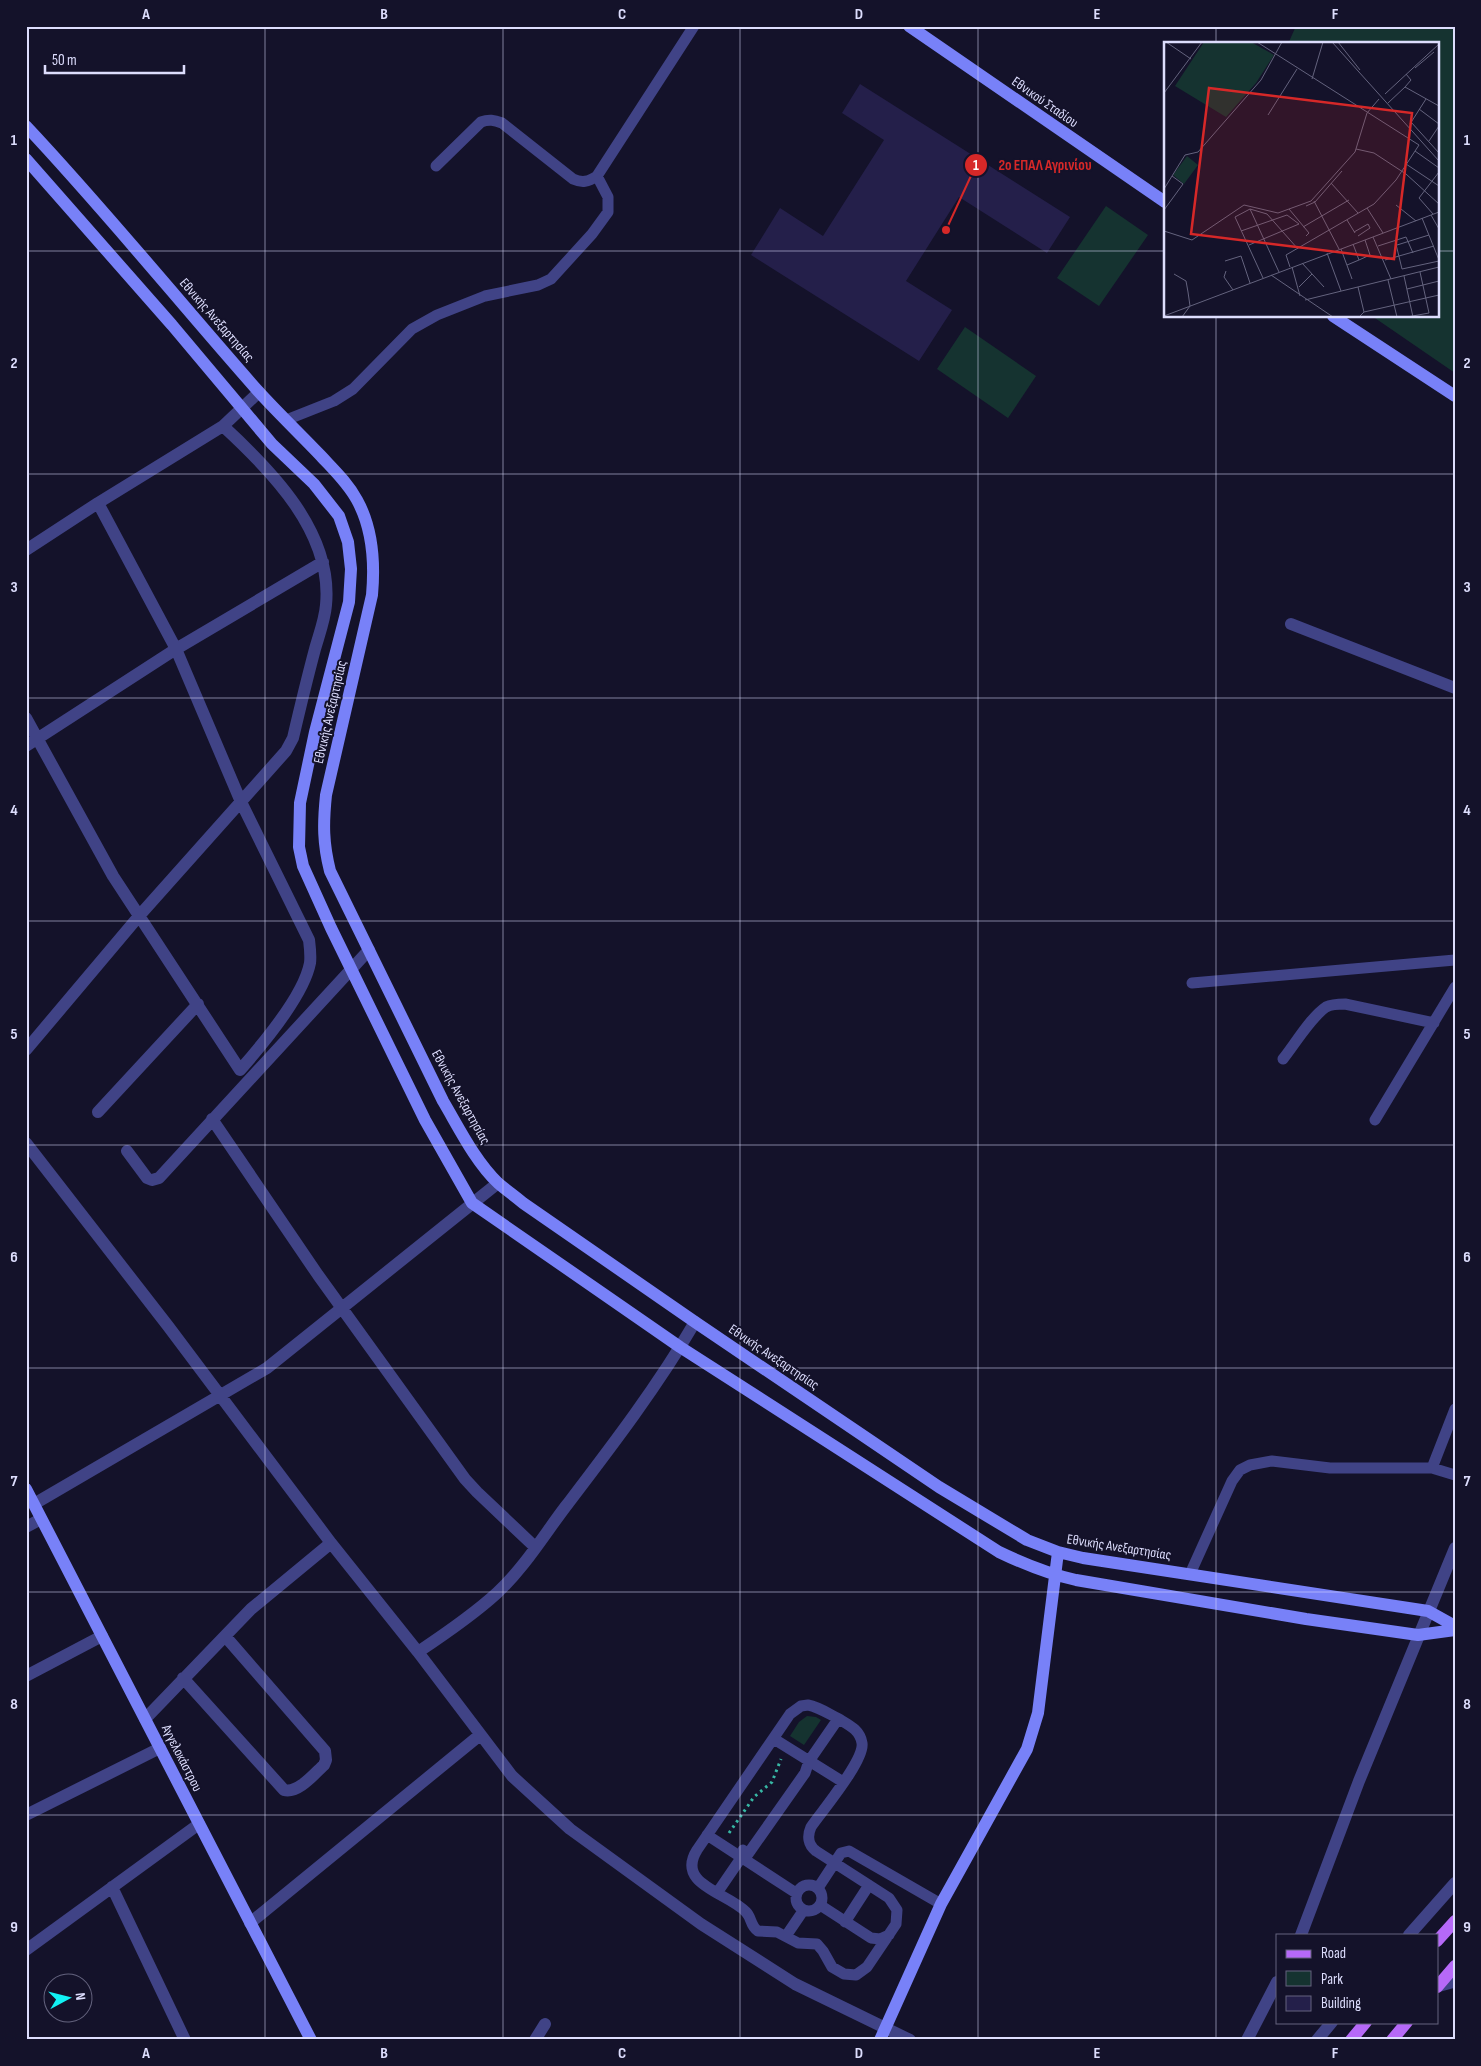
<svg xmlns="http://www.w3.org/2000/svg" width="1481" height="2066" viewBox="0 0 1481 2066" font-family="'Sofia Sans Condensed',sans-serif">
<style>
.green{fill:#153330}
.building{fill:#241f4a}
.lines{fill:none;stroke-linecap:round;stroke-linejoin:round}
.path{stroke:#37b7a4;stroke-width:3;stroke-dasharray:2.5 4;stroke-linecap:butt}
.lane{stroke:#404386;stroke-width:11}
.street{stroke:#404386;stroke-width:12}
.secondary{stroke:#7881f8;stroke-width:12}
.primary{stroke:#b669f8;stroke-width:12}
.grid{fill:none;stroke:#ddddfd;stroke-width:1;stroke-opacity:0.55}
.labels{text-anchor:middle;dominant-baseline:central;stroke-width:4;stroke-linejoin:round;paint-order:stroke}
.street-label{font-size:14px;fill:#ddddfd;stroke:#14122a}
.inset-road{fill:none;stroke:#64637e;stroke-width:1}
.view{fill:#d62828;fill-opacity:0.15;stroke:#d62828;stroke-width:2.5}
.inset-edge{fill:none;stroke:#ddddfd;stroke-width:2.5}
.leader{fill:none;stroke:#d62828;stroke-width:2}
.callout-dot{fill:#d62828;stroke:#14122a;stroke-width:2}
.mark-label{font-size:15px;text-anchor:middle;font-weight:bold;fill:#fff}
.callout-label{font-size:15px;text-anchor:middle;font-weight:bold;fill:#d62828;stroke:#14122a;stroke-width:4;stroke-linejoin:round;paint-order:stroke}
.neatline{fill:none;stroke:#ddddfd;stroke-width:2}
.grid-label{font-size:16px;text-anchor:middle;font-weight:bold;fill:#ddddfd}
</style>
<rect width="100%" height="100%" fill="#14122a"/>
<path class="green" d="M 1296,26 L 1455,26 L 1455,373 L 1372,316 L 1437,316 L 1437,44 L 1288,44 Z
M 1106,206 L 1148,235 L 1099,306 L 1057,278 Z
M 965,327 L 1036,376 L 1008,418 L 937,369 Z
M 807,1716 L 816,1717 L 821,1720 L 804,1745 L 790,1736 L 799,1722 Z"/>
<path class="building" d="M 860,84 L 1070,217 L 1047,253 L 959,197 L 906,281 L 952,310 L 919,361 L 751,255 L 780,208 L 823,236 L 884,140 L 842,113 Z"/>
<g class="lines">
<path class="path" d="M 729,1833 L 754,1797 L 772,1782 L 781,1759"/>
<path class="lane" d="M 436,166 L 481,122 C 489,119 494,120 502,123 L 573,179 C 582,183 588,182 597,176 L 694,26
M 286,420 L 334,401 L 353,389 L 412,329 L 437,315 L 485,296 L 538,285 L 551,279 L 592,234 L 608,212 L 608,197 L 597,176
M 1192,983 L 1455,960
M 1283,1059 C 1295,1044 1311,1017 1326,1007 C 1332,1004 1339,1004 1345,1004 L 1434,1023
M 1375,1120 L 1455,987
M 1455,1409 L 1432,1468 L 1455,1475
M 1190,1574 L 1232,1481 L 1240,1470 L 1250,1465 L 1272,1461 L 1330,1468 L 1432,1468
M 808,1705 C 819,1707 829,1714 839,1719 C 849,1725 860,1730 862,1743 C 865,1760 822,1811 811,1827 C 807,1836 808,1845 816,1851 L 889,1898 L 897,1910 L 896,1924 L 867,1967 L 856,1975 L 844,1974 L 832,1967 L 823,1951 L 817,1944 L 798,1943 L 777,1932 L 758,1931 C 750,1926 752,1918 746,1912 C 729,1893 675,1885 697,1850 L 790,1714 L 801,1706 Z
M 774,1739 L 843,1782
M 707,1835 L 796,1893
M 741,1858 L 748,1854 L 805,1773 L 809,1761 L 838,1719
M796 1898a13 13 0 1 1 26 0a13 13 0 1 1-26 0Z
M 818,1888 L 841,1853 L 849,1851 L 941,1904
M 717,1893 L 741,1858 L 743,1850
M 820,1905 L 871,1938 L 880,1939 L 889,1935
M 845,1922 L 869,1885
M 786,1936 L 803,1911
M 1437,1987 L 1455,1982"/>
<path class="street" d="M 26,550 L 98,503 L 223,426 L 259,392
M 1291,624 L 1455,688
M 26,718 L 113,876 L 240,1070 C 262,1045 304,995 310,963 C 311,955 310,948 309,940 L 241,802 L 176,649 L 98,503
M 26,746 L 176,649 L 323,562
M 26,1050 L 139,916 L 286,751 L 293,738 C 300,708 307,679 315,649 C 319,635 325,619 326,605 C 333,533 272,471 223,426
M 98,1112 L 198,1004
M 212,1119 L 318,1275 L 465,1479 L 477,1492 L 535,1547
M 26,1143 L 168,1326 L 331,1543 L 418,1652 L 512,1776 L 570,1829 L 701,1924 L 795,1984 L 910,2040
M 127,1151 L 147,1178 L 152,1180 L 159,1178 L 369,950
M 34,1504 L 267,1368 L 498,1183
M 26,1527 L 41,1519
M 418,1652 C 445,1634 473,1615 497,1593 C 524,1568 544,1535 566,1506 C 611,1447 657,1387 695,1322
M 26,1676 L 102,1636
M 183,1678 L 284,1790 C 298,1794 315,1773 324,1765 L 326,1760 L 325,1751 L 225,1636
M 145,1719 L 251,1609 L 331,1543
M 26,1815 L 160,1748
M 112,1887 L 185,2040
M 250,1923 L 480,1735
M 1301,1935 L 1359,1781 L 1455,1548
M 1409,1935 L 1455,1883
M 26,1950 L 199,1824
M 535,2040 L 545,2024
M 1247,2040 L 1277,1982
M 1317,2040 L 1332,2022"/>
<path class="secondary" d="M 909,26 L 1165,202
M 26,126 C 107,212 180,303 258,391 C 278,413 300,434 321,456 C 334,470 348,483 357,500 C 373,529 375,562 372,595 L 326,795 C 323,824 323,843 330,871 L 443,1101 C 459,1128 475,1161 498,1183 C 506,1190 515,1196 523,1203 L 695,1322 L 939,1487 L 1027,1540 L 1058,1552 L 1083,1558 L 1428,1611 L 1455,1626
M 26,159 L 172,325 L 272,444 L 314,484 L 339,516 L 348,542 L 351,569 L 349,602 L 315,732 L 300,803 L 299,847 L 303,866 L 331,928 L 425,1120 L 472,1203 L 680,1347 L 999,1552 C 1024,1564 1048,1574 1076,1580 L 1306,1619 L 1418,1635 L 1455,1630
M 1333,316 L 1455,396
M 26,1489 L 311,2040
M 880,2040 L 941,1904 L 1027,1749 L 1038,1713 L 1058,1552"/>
<path class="primary" d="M 1437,1941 L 1455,1921
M 1437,1987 L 1455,1966
M 1351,2040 L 1366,2022
M 1392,2040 L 1407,2022"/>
</g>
<path class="grid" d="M 265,26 L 265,2040M 503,26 L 503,2040M 740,26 L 740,2040M 978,26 L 978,2040M 1216,26 L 1216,44M 26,251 L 1165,251M 1437,251 L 1455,251M 1216,316 L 1216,2040M 26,474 L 1455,474M 26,698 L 1455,698M 26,921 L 1455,921M 26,1145 L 1455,1145M 26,1368 L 1455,1368M 26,1592 L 1455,1592M 26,1815 L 1455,1815"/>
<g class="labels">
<g class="street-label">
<text transform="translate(1045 102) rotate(35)">Εθνικού Σταδίου</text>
<text transform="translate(217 320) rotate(49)">Εθνικής Ανεξαρτησίας</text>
<text transform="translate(330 712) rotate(-77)">Εθνικής Ανεξαρτησίας</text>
<text transform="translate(461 1097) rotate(61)">Εθνικής Ανεξαρτησίας</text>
<text transform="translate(774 1357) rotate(34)">Εθνικής Ανεξαρτησίας</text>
<text transform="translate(1119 1547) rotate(9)">Εθνικής Ανεξαρτησίας</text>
<text transform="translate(182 1758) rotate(63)">Αγγελοκάστρου</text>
</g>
</g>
<g transform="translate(1164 42)">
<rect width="275" height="275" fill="#14122a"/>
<path d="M 40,0 L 87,0 L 110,13 L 92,41 L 62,75 L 11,44 ZM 23,114 L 34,123 L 20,142 L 9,133 Z" fill="#153330"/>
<path class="inset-road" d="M 2,0 L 27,17M 93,0 L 255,103M 168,0 L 275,119M 174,0 L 196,28M 251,26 L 270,10M 242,32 L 247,38 L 241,45 L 275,64M 148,37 L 159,0M 0,51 L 38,0M 221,52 L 275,2M 224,61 L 241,45M 255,67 L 275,82M 104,73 L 133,27M 247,80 L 275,111M 246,82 L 262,57M 265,99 L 275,84M 192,107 L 210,111 L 242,132 L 275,162M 251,109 L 275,126M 242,122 L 275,144M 167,141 L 194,171M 0,147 L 21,113 L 34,110 L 97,38 L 118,0M 150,159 L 175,207M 232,163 L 252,179M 142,164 L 151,160 L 178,129M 203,166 L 219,191M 86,167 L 115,230M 125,167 L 145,191 L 142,194M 0,168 L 19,142 L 8,134M 269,172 L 255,156 L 275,130M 267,173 L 275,187M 71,175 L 86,167 L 103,172 L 134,207M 71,175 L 99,236M 258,176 L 275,218M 183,178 L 191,191M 139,185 L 185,158M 0,189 L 28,198 L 80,163 L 114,171 L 147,159 L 191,110 L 203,71 L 215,57M 77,189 L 123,173 L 135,182 L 85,203M 190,190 L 204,182 L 206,186 L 194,194M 209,195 L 227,237M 231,198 L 238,227 L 275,219M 233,203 L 265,193M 214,204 L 242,195 L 249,211M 177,207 L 188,237M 163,211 L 177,249M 195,218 L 206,213 L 201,198M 221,218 L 270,204M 61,219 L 77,214 L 86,241M 138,221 L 160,245M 183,223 L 195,218 L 189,202M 126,225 L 122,213 L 210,162 L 232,138 L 255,103M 128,225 L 136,254M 62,229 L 60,235 L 69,248M 10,232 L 22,239 L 24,250 L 26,264 L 18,275M 107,233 L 169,275M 240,234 L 249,275M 224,238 L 233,275M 135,245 L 148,232M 194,245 L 200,270M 243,247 L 275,239M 141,258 L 275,225M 0,274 L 275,170M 195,275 L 200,270 L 275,253M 243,275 L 265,271 L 256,230"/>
<path class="view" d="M 45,46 L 248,71 L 230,217 L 27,192 Z"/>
<rect width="275" height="275" class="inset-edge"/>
</g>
<path class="leader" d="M946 230L976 165"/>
<g class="callout-dot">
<circle cx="946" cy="230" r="5"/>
<circle cx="976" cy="165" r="12"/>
</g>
<g class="mark-label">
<text x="976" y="170">1</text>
</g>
<g class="callout-label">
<text x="1045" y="170">2ο ΕΠΑΛ Αγρινίου</text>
</g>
<rect width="1481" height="2066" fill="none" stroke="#14122a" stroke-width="55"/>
<rect x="1276" y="1934" width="162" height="90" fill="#14122a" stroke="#64637e"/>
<rect x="1286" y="1950" width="25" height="8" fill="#b669f8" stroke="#64637e"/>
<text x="1321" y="1958" font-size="15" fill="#ddddfd">Road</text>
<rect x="1286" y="1971" width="25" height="15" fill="#153330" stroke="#64637e"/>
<text x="1321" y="1984" font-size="15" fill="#ddddfd">Park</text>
<rect x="1286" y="1996" width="25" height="15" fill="#241f4a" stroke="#64637e"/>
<text x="1321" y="2008" font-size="15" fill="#ddddfd">Building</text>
<g transform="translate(68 1998) rotate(83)"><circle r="24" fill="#14122a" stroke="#64637e"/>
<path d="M0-4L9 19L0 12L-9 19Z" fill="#12f1f4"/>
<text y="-8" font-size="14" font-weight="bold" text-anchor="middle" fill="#ddddfd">N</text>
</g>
<path d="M45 65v8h139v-8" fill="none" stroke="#ddddfd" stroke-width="2.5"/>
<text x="52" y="65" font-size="15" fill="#ddddfd" stroke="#14122a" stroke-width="4" paint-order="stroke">50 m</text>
<rect x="28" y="28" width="1426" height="2010" class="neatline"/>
<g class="grid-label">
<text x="146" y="19">A</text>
<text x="384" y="19">B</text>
<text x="622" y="19">C</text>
<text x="859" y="19">D</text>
<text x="1097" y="19">E</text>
<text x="1335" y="19">F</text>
<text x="14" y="145">1</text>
<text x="1467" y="145">1</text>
<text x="14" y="368">2</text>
<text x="1467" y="368">2</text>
<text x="14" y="592">3</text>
<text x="1467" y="592">3</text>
<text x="14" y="815">4</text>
<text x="1467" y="815">4</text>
<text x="14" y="1039">5</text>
<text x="1467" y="1039">5</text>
<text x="14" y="1262">6</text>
<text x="1467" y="1262">6</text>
<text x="14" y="1486">7</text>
<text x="1467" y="1486">7</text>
<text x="14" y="1709">8</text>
<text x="1467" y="1709">8</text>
<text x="14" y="1932">9</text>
<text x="1467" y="1932">9</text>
<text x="146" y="2058">A</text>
<text x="384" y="2058">B</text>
<text x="622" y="2058">C</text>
<text x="859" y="2058">D</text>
<text x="1097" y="2058">E</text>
<text x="1335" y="2058">F</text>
</g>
</svg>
